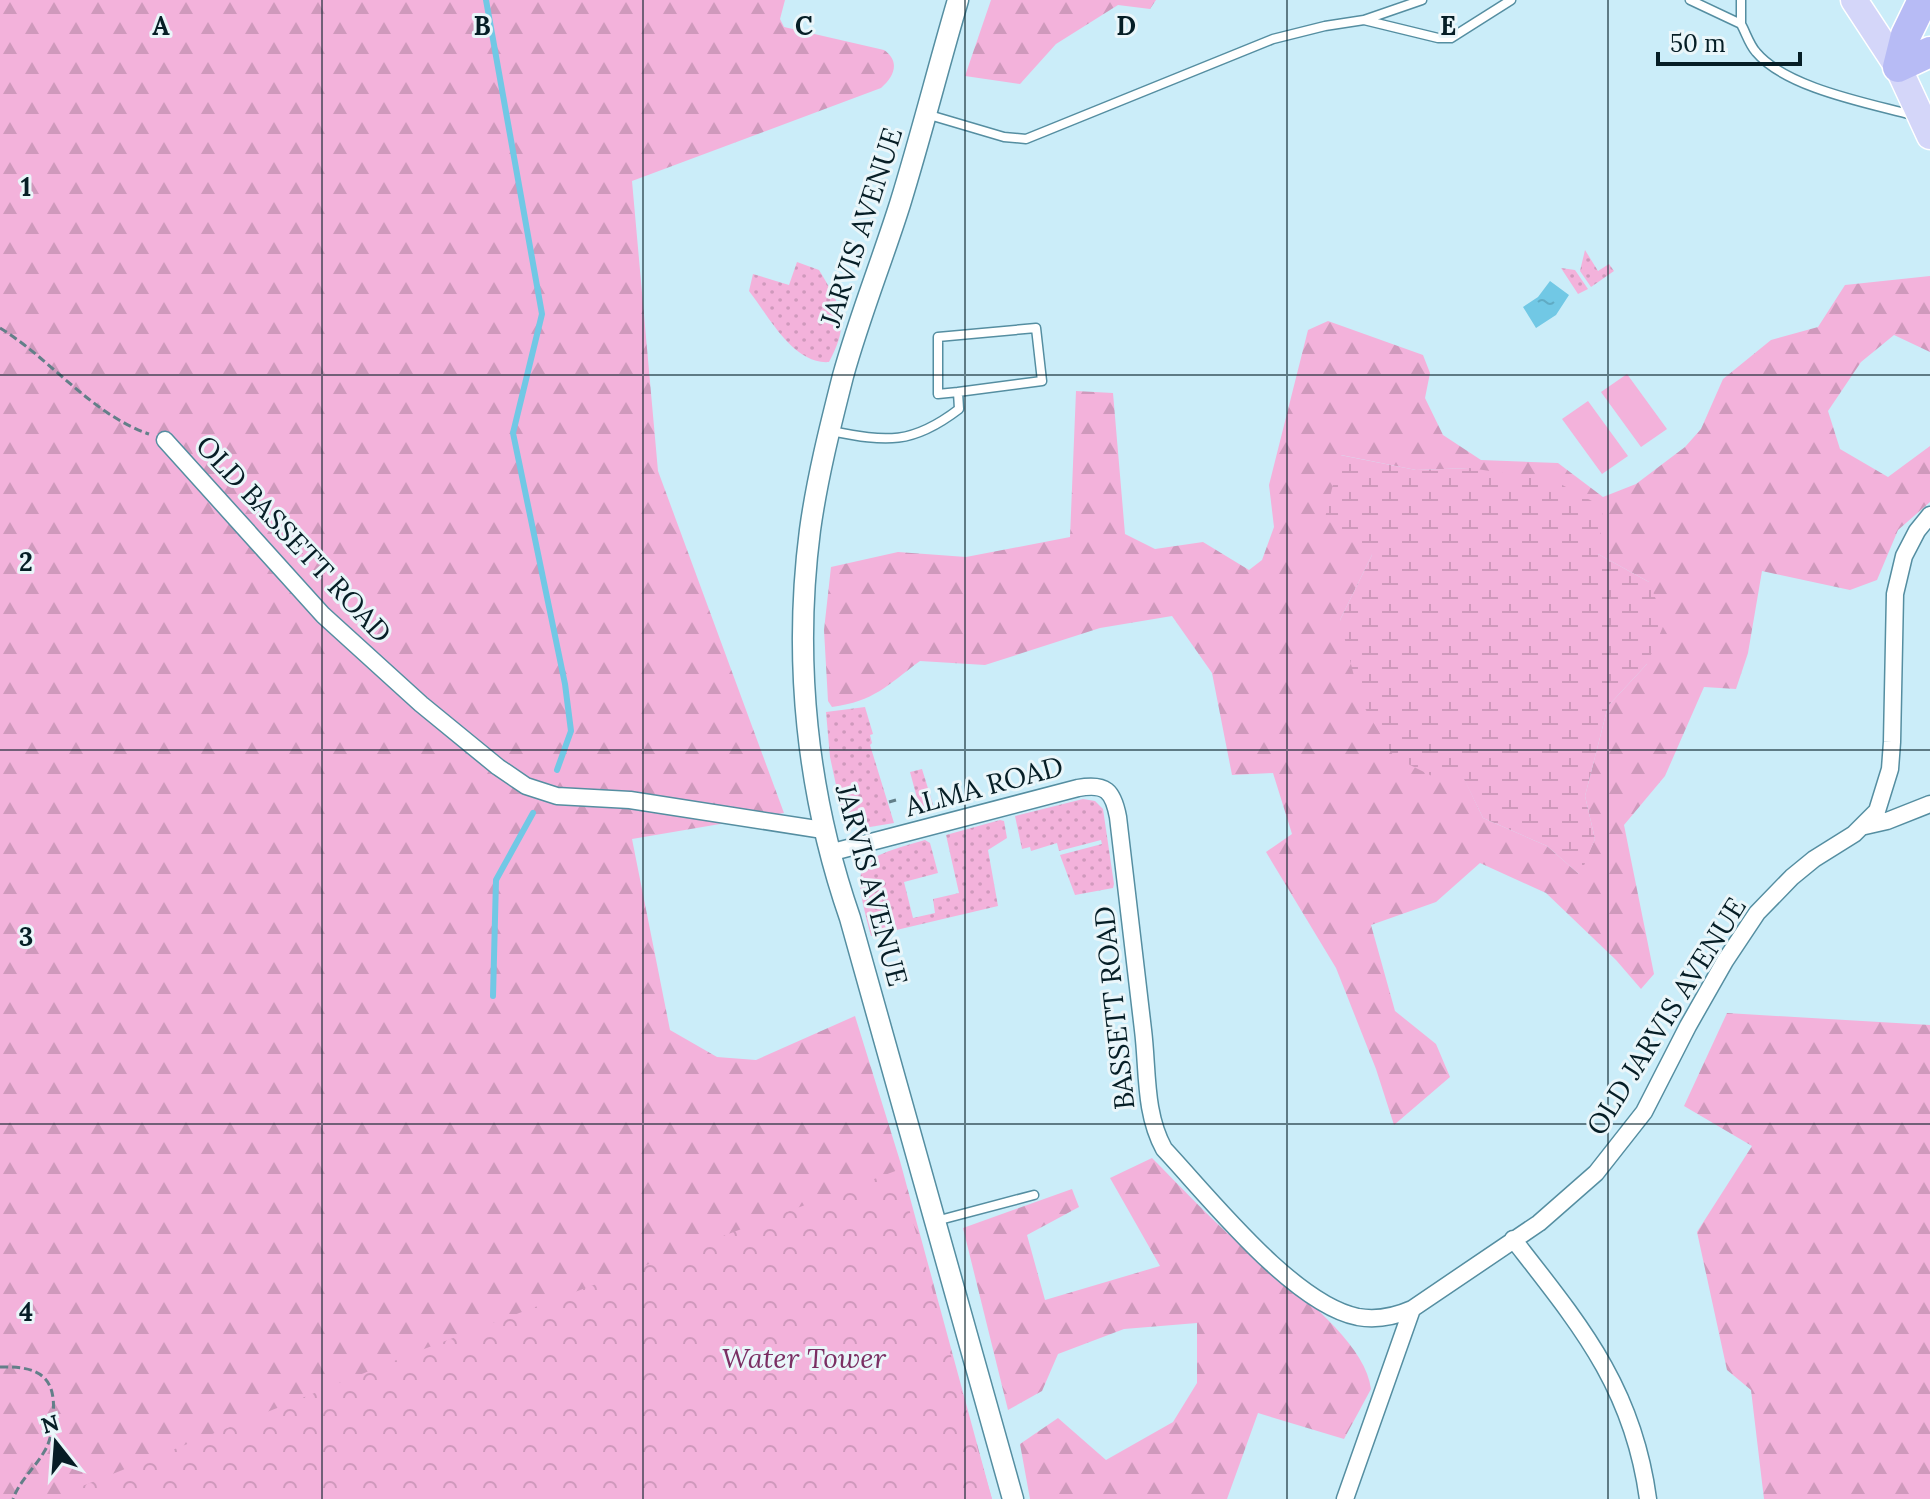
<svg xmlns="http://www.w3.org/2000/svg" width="1930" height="1499" viewBox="0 0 1930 1499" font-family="Lora,serif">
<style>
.grass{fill:url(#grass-dots)}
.forest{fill:url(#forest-firs);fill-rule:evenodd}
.wetland{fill:url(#wetland-marsh)}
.park{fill:url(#park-crowns)}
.garden{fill:#f3b2db}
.water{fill:url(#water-ripples)}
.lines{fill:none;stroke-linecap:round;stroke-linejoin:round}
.stream{stroke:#71c8e5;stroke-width:6}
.service-casing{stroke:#558ea1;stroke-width:11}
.minor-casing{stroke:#558ea1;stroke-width:19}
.tertiary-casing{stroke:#558ea1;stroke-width:23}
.primary-casing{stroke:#fff;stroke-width:29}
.motorway-casing{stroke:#fff;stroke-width:33}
.path{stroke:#637f89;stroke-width:3;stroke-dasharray:8 4;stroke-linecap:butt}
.service{stroke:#fff;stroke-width:8}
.minor{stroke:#fff;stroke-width:16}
.tertiary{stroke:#fff;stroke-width:20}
.primary{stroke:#d4d6f9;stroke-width:26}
.motorway{stroke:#b7bbf5;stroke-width:30}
.grid{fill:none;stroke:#061e26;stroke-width:2;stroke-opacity:0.55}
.labels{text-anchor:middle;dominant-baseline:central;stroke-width:6;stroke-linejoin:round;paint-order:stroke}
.street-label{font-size:28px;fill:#061e26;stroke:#eaf6fa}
.park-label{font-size:28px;font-style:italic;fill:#7a2e63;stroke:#eaf6fa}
.grid-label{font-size:26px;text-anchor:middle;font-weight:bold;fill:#061e26;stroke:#eaf6fa;stroke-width:6;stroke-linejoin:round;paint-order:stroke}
</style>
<defs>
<pattern id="grass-dots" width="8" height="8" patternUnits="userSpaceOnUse" patternTransform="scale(2)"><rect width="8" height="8" fill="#f3b2db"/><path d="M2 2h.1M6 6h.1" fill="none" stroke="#cf99bc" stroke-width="1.8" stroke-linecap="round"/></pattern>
<pattern id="forest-firs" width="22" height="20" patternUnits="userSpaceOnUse" patternTransform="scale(2)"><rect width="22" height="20" fill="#f3b2db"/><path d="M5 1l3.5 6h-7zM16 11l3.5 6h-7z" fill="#cf99bc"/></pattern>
<pattern id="wetland-marsh" width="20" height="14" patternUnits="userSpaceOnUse" patternTransform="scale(2)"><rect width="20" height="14" fill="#f3b2db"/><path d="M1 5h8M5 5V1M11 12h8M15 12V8" fill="none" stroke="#cf99bc"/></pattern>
<pattern id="park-crowns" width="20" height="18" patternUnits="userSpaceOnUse" patternTransform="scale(2)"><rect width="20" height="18" fill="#f3b2db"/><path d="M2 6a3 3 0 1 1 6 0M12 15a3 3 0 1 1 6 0" fill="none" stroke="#cf99bc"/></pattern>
<pattern id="water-ripples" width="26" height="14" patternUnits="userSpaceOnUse" patternTransform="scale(2)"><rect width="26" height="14" fill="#71c8e5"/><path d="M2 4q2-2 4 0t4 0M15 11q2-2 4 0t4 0" fill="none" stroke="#60abc4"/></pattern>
</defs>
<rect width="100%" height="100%" fill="#cbedf9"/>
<path class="grass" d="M 1585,250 L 1598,271 L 1609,264 L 1614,271 L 1591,287 L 1580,271 Z
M 797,262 L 819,270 C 841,307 851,321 829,362 C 793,365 768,315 749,291 L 753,274 L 789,285 Z
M 1561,268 L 1575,270 L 1588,289 L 1578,294 Z
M 865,707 L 873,734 L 870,735 L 872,743 L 870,745 L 894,823 L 864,828 L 855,824 L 842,813 L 830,757 L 826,712 Z
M 922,769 L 935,811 L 926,815 L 920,809 L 910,772 Z
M 1083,799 L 1095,801 L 1103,809 L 1114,884 L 1113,888 L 1075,895 L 1060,855 L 1102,844 L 1101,840 L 1059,851 L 1057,843 L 1031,851 L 1030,847 L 1022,849 L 1015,816 Z
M 1000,820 L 1004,821 L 1007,838 L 988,850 L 998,906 L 871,936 C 852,863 851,861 925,840 L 930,843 L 938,873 L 904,882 L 913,918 L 935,913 L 933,899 L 959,893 L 946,835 Z"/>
<path class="forest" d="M 0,0 L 785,0 L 780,19 L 784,27 L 884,50 C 900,61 895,76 881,88 L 632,181 L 658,471 L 784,813 L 632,839 L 670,1030 L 717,1057 L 756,1060 L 855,1016 L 900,1161 L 992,1499 L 0,1499 Z
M 991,0 L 1156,0 L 1150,9 L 1118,5 L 1056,44 L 1020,84 L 965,76 Z
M 1930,276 L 1930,352 L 1894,335 L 1861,362 L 1828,411 L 1840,449 L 1888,477 L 1930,446 L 1930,502 L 1898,530 L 1877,580 L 1850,590 L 1762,571 L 1748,653 L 1736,689 L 1704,687 L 1665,776 L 1624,825 L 1654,974 L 1641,989 L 1616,960 L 1546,893 L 1480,863 L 1436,902 L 1371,925 L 1395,1011 L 1436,1044 L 1450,1077 L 1394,1125 L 1376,1069 L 1336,968 L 1266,852 L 1292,834 L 1273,773 L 1232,775 L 1212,673 L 1172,616 L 1100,628 L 985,665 L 920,661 C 886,686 875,701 832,707 L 828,701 L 824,630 L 831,567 L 898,552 L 966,557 L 1070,537 L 1076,391 L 1113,393 L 1125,534 L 1155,549 L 1203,542 L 1249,570 L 1262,560 L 1274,527 L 1269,485 L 1308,330 L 1328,321 L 1423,355 L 1430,373 L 1425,398 L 1443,435 L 1481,460 L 1558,463 L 1603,497 L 1636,484 L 1685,447 L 1701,429 L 1723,379 L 1771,340 L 1818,327 L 1845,285 ZM 1341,455 L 1416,470 L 1470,468 L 1598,554 L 1649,582 L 1647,664 L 1608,706 L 1585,796 L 1595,839 L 1579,874 L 1547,846 L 1483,818 L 1463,776 L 1340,620 L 1372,555 Z
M 1727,1013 L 1930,1025 L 1930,1499 L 1764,1499 L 1751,1390 L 1727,1370 L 1697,1232 L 1752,1146 L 1684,1106 Z
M 1152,1158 C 1180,1186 1207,1215 1236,1241 C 1275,1276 1365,1336 1371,1389 L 1344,1439 L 1258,1413 L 1227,1499 L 1030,1499 L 1020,1444 L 1058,1418 L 1106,1460 L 1173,1422 L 1197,1383 L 1197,1323 L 1124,1329 L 1058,1354 L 1042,1391 L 1008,1410 L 963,1228 L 1072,1189 L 1079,1207 L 1027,1235 L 1045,1300 L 1160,1266 L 1110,1178 Z"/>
<path class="wetland" d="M 1340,455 L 1416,470 L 1470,468 L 1555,481 L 1603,507 L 1598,554 L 1649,582 L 1665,622 L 1647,664 L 1608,706 L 1585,796 L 1595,839 L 1580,875 L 1547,846 L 1483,818 L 1463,777 L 1442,781 L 1394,757 L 1360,700 L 1340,620 L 1372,555 L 1325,518 Z"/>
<path class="park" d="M 898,1170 L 992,1499 L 50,1499 L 424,1349 Z"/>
<path class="garden" d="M 1627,374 L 1667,429 L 1641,447 L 1601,392 Z
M 1588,401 L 1628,456 L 1602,474 L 1562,419 Z"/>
<path class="water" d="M 1550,281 L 1569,295 L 1556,315 L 1536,328 L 1523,307 L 1538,297 Z"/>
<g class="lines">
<path class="stream" d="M 486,0 L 542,314 L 513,433 L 565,684 L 571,731 L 557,770
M 493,996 L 496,880 L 533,813"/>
<defs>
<path id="service" d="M 1422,0 L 1364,20 L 1438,38 L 1451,38 L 1511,0
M 1690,0 L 1741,24 C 1746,33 1749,44 1756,52 C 1786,88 1868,103 1912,115
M 1741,0 L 1741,24
M 926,114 L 1004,137 L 1026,139 L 1273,39 L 1325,26 L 1364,20
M 831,431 C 887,442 912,445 959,409 L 958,392 L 938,394 L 938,337 L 1036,328 L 1042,381 L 958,392
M 936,1221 L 1034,1195"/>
<path id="minor" d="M 165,440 L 323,615 L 421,704 L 498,767 L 526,786 L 557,796 L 630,800 L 823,830
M 1865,826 L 1887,821 L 1930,804
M 829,853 L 1078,788 C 1106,783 1113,791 1118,817 C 1127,888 1135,959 1143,1030 C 1148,1070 1144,1113 1164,1149 C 1209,1197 1293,1304 1358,1317 C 1376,1320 1394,1317 1412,1309
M 1513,1239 C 1580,1325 1633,1387 1648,1499
M 1345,1499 L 1412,1309 L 1539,1223 L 1596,1173 L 1644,1112 L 1688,1026 L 1725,961 L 1757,913 L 1792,877 L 1814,859 L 1854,834 L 1877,811 L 1890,769 L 1892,742 L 1895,594 L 1904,556 L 1917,531 L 1930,515"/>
<path id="tertiary" d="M 958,0 C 938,68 921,136 900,204 C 882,261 859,318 843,376 C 830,427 817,479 810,530 C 793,661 807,794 850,918 L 1013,1499"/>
<path id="primary" d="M 1854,0 L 1898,67 L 1930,136"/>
<path id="motorway" d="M 1898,67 L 1906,35 L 1923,0
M 1898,67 L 1930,52"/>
</defs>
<use href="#service" class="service-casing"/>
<use href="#minor" class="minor-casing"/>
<use href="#tertiary" class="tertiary-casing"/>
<use href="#primary" class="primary-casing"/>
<use href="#motorway" class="motorway-casing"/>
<path class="path" d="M 0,328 C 52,360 91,414 149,434
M 889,802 L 896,800
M 0,1367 C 37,1366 57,1375 53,1416 C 52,1429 51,1441 44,1452 C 34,1469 20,1480 13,1499"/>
<use href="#service" class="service"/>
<use href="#minor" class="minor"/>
<use href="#tertiary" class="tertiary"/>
<use href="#primary" class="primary"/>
<use href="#motorway" class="motorway"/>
</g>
<path class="grid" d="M 322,0 L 322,1499M 643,0 L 643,1499M 965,0 L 965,1499M 1287,0 L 1287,1499M 1608,0 L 1608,1499M 0,375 L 1930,375M 0,750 L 1930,750M 0,1124 L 1930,1124"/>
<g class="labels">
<g class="street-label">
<text transform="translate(861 227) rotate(-72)">JARVIS AVENUE</text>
<text transform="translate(294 539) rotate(47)">OLD BASSETT ROAD</text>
<text transform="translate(984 786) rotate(-15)">ALMA ROAD</text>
<text transform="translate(872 885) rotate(75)">JARVIS AVENUE</text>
<text transform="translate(1114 1008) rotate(-96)">BASSETT ROAD</text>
<text transform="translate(1666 1016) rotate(-58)">OLD JARVIS AVENUE</text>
</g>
<g class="park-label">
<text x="804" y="1358">Water Tower</text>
</g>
</g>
<g class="grid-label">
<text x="161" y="35">A</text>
<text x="482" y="35">B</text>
<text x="804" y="35">C</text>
<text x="1126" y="35">D</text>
<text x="1448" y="35">E</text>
<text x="26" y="196">1</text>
<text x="26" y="571">2</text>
<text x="26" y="946">3</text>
<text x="26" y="1321">4</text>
</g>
<g transform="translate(56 1443) rotate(343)" stroke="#eaf6fa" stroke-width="6" paint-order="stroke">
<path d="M0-6L14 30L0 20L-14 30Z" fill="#061e26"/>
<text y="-12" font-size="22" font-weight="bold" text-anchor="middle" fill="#061e26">N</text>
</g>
<path d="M1658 52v12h142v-12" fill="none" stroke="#061e26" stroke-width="4"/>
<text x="1670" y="52" font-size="24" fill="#061e26" stroke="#eaf6fa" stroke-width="6" paint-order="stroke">50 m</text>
</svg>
